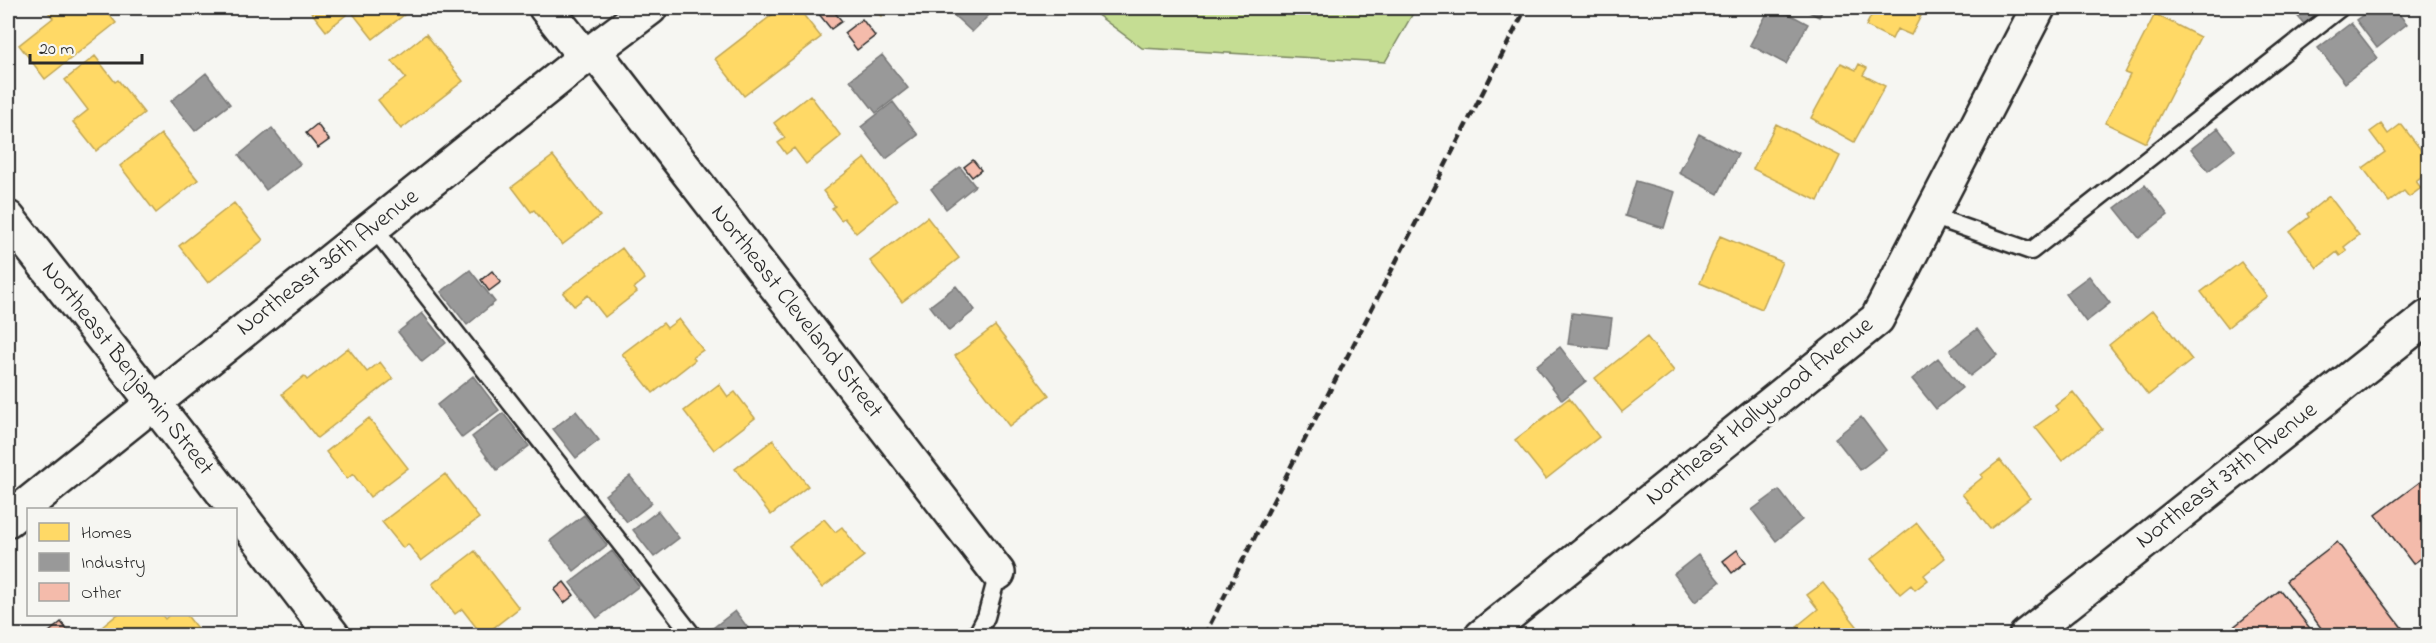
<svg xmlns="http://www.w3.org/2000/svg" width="2436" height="643" viewBox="0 0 2436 643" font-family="'Indie Flower',sans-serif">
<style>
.green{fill:#c5dd93;stroke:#78845f;stroke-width:1.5}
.homes{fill:#ffd966;stroke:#bfa554;stroke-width:1.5}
.industry{fill:#999;stroke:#787878;stroke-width:1.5}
.building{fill:#f4bbab;stroke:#2b2b2b;stroke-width:1.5}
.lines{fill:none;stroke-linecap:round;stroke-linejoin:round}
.lane-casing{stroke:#2b2b2b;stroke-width:21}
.street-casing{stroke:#2b2b2b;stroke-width:38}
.secondary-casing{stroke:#2b2b2b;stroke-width:38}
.lane{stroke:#f6f6f2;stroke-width:16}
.street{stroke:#f6f6f2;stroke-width:33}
.secondary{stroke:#f6f6f2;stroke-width:33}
.rail{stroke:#2b2b2b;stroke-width:4.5;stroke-dasharray:9 4.5;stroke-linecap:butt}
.labels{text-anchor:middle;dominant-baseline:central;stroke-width:6;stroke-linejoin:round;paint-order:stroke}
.street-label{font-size:24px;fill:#2b2b2b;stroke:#f6f6f2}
</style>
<rect width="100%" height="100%" fill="#f6f6f2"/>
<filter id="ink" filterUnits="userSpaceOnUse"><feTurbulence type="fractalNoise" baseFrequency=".0167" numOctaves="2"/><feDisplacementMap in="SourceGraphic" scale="12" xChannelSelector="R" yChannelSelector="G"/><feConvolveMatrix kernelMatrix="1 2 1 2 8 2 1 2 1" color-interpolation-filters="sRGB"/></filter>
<g filter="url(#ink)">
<path class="green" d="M 1088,8 L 1416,8 L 1385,62 L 1142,48 Z"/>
<path class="homes" d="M 45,8 L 104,8 L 116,23 L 45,79 L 19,45 L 53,18 Z
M 308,8 L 407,8 L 409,11 L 373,39 L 351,11 L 326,31 Z
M 781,8 L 798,8 L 821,37 L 744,96 L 715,59 Z
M 872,8 L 890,8 L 881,16 Z
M 1869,8 L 1925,8 L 1911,35 L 1897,29 L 1892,39 L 1866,26 L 1871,16 L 1866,13 Z
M 2155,14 L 2200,37 L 2146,143 L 2105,123 L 2130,75 L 2125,73 Z
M 426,34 L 463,81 L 401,129 L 378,100 L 406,78 L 392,61 Z
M 95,56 L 115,82 L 118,80 L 144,113 L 96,151 L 73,122 L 88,110 L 65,80 Z
M 1841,63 L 1856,70 L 1859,64 L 1867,68 L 1863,75 L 1885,86 L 1854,142 L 1811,118 Z
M 810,95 L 841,136 L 806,164 L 794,148 L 786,154 L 778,143 L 785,138 L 774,123 Z
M 1776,124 L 1840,156 L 1818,201 L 1753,169 Z
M 2381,124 L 2388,134 L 2401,124 L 2428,159 L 2428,171 L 2416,181 L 2421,188 L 2409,197 L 2404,191 L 2389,202 L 2363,168 L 2385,152 L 2370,132 Z
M 161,134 L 198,180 L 156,213 L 120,166 Z
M 553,156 L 600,216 L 562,245 L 534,210 L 531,212 L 512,187 Z
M 865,158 L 897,200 L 856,233 L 844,218 L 841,220 L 832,208 L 835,206 L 823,191 Z
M 2329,196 L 2359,235 L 2344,247 L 2347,251 L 2340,256 L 2337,252 L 2317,268 L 2290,232 L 2309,217 L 2307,214 Z
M 234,203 L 263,240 L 208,283 L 179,246 Z
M 927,217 L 959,258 L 902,302 L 870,261 Z
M 1720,236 L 1782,262 L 1762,309 L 1700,283 Z
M 622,248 L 645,279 L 634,288 L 637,292 L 605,317 L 588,295 L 574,306 L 563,293 Z
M 2241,262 L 2267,296 L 2228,327 L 2201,292 Z
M 2153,310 L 2192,360 L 2148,395 L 2109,345 Z
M 679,319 L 703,350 L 693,357 L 695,360 L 653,393 L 622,354 L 663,323 L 667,328 Z
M 995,326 L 1049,395 L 1009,426 L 955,356 Z
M 1647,337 L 1674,371 L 1622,412 L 1595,378 Z
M 348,348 L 367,372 L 380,362 L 393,379 L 317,438 L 282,394 L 304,376 L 307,380 Z
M 719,384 L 728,397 L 735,392 L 755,418 L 714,450 L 684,411 Z
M 2073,392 L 2102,429 L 2062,461 L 2035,427 L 2058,410 L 2055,406 Z
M 1569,398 L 1599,437 L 1546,479 L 1515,440 Z
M 369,418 L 408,468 L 370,497 L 353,474 L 347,479 L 326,452 Z
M 773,440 L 808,486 L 771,515 L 735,469 Z
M 2000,460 L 2030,498 L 1990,529 L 1962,494 L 1983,477 L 1981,475 Z
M 445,474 L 479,518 L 421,561 L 408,544 L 403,548 L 382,522 Z
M 824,519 L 835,532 L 842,527 L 864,556 L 822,588 L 789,546 Z
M 1917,523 L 1945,558 L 1924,575 L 1928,580 L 1915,590 L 1911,585 L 1900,594 L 1871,559 Z
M 475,551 L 519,608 L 483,636 L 462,609 L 455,614 L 432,584 Z
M 1823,583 L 1860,630 L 1853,636 L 1805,636 L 1797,626 L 1818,609 L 1807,595 Z
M 118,614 L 161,614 L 165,619 L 170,614 L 186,614 L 203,636 L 91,636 Z"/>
<path class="industry" d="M 946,8 L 996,8 L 972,32 Z
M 1770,8 L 1778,8 L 1808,24 L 1786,64 L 1750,45 Z
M 1801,8 L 1824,8 L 1819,17 Z
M 2291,8 L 2325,8 L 2304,24 Z
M 2373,8 L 2394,8 L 2407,24 L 2377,48 L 2356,20 Z
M 2351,23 L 2378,58 L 2345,83 L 2318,48 Z
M 882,55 L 908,88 L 876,113 L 850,80 Z
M 206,73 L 230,104 L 195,131 L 171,101 Z
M 893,102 L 918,135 L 886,159 L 861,127 Z
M 272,128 L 300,164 L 266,190 L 239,155 Z
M 2218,128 L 2235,150 L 2208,171 L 2191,149 Z
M 1699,134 L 1738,154 L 1718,194 L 1679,173 Z
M 960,167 L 975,186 L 946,209 L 931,189 Z
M 1636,181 L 1675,192 L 1664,228 L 1625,216 Z
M 2145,185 L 2168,215 L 2139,238 L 2115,208 Z
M 470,270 L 495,302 L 467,325 L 441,292 Z
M 2089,276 L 2110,303 L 2086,322 L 2065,294 Z
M 956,286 L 975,310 L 949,331 L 930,306 Z
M 422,313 L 446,343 L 422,362 L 398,332 Z
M 1572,313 L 1612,318 L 1608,349 L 1568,344 Z
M 1977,329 L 1997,355 L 1970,376 L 1950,350 Z
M 1560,347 L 1586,381 L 1562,400 L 1536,366 Z
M 1938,358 L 1962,388 L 1936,409 L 1912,379 Z
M 473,376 L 499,410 L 462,438 L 437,405 Z
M 576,411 L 599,440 L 576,458 L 553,429 Z
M 503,413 L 529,446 L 497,470 L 472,437 Z
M 1861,417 L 1886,450 L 1860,470 L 1835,438 Z
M 630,476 L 652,503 L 627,522 L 605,495 Z
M 1779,490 L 1802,520 L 1776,541 L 1752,510 Z
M 658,511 L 679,538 L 654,557 L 633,530 Z
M 584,515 L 607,545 L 574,571 L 550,541 Z
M 612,551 L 639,586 L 597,618 L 570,583 Z
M 1698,555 L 1720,582 L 1695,602 L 1674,574 Z
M 735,611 L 754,636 L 712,636 L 709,631 Z"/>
<path class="building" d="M 826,8 L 831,8 L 842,21 L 831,29 L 818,13 Z
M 862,19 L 875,36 L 857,50 L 844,33 Z
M 317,124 L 329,140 L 318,148 L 306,133 Z
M 973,160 L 981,170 L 972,177 L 964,167 Z
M 492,271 L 501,282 L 489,291 L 481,280 Z
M 2428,476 L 2428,553 L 2413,564 L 2376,515 Z
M 2337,542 L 2403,629 L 2395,636 L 2327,636 L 2286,581 Z
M 1737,550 L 1746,562 L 1732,573 L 1723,561 Z
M 564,582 L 574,595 L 564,603 L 554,590 Z
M 2280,590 L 2316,636 L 2236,636 L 2231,629 Z
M 61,622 L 72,636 L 52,636 L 49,632 Z"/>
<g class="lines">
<defs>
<path id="lane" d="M 1929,215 L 2031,251 L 2340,8
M 373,227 L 693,636
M 976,636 L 986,617 L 998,573"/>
<path id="street" d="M 546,8 L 585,57
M 594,51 L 998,573
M 8,218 L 175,430 L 333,636
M 8,520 L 585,57 L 650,8
M 1482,636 L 1877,319 L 2038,8"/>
<path id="secondary" d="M 2026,636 L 2428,317"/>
</defs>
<use href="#lane" class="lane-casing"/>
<use href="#street" class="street-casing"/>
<use href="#secondary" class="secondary-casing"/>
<use href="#lane" class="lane"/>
<use href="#street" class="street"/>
<use href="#secondary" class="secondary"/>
<path class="rail" d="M 1204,636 L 1526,8"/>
</g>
</g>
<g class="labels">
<g class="street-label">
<text transform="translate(328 263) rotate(-38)">Northeast 36th Avenue</text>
<text transform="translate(796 312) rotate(52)">Northeast Cleveland Street</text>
<text transform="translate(127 369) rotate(52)">Northeast Benjamin Street</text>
<text transform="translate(1760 412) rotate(-39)">Northeast Hollywood Avenue</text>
<text transform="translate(2227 476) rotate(-38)">Northeast 37th Avenue</text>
</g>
</g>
<rect width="2436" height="643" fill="none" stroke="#f6f6f2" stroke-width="30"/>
<rect x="15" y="15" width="2406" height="613" fill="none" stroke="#2b2b2b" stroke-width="2" filter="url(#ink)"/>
<rect x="27" y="508" width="210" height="108" fill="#f6f6f2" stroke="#a5a5a2" stroke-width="1.5"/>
<rect x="39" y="523" width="30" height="18" fill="#ffd966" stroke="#a5a5a2" stroke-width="1.5"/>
<text x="81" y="538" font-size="18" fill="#2b2b2b">Homes</text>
<rect x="39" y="553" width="30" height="18" fill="#999999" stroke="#a5a5a2" stroke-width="1.5"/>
<text x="81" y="568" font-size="18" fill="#2b2b2b">Industry</text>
<rect x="39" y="583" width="30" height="18" fill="#f4bbab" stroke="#a5a5a2" stroke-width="1.5"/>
<text x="81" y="598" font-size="18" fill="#2b2b2b">Other</text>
<path d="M30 54v9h112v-9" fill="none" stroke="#2b2b2b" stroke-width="3"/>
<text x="39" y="54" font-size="18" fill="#2b2b2b" stroke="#f6f6f2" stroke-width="4.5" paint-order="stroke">20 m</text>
</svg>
